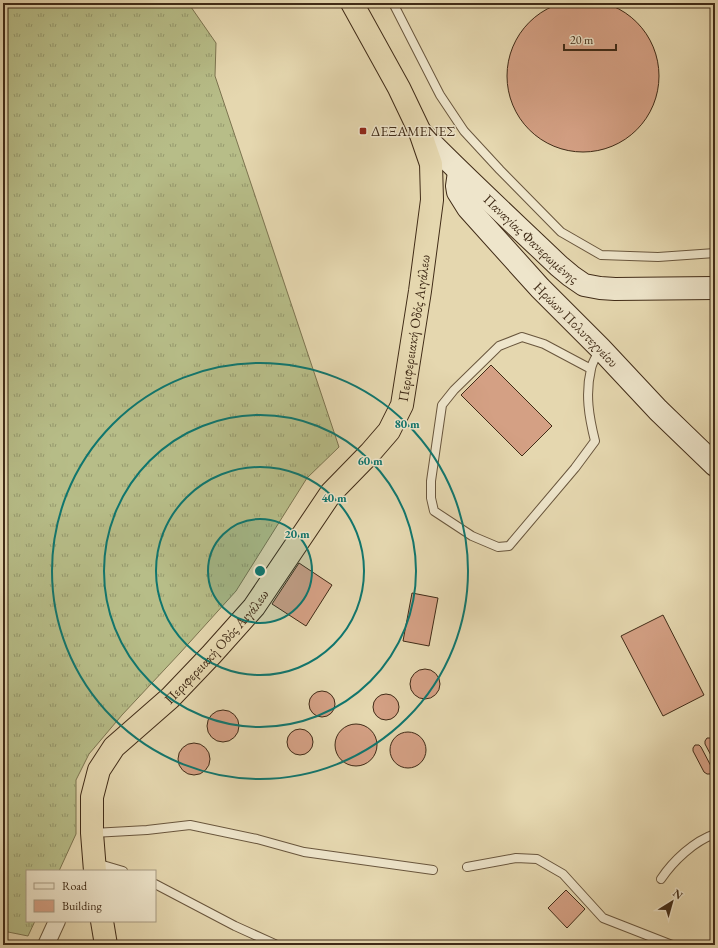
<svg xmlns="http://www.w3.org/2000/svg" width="718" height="948" viewBox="0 0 718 948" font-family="'EB Garamond',serif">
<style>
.grass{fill:url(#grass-tufts);stroke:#7c7450}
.building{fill:#d4a084;stroke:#402b17}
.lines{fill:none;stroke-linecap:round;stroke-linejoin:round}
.lane-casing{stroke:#69563d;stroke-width:10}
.street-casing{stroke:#69563d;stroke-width:18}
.secondary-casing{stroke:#402b17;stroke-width:24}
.highway-casing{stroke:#402b17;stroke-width:24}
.lane{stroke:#eee5cb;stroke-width:8}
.street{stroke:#eee5cb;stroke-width:16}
.secondary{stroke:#eee5cb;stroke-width:22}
.highway{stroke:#e5d7af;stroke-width:22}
.ring{fill:none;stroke:#0f766e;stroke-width:2}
.poi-dot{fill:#8f2418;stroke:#eee5cb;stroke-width:1.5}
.labels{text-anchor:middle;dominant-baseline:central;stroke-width:3;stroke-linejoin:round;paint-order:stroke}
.poi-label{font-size:14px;fill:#402b17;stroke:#eee5cb;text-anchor:start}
.street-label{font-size:14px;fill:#402b17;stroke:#eee5cb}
.centre{fill:#0f766e;stroke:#eee5cb;stroke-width:2}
.ring-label{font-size:12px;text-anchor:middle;font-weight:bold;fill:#0f766e;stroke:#eee5cb;stroke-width:3;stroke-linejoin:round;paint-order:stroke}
</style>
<defs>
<pattern id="grass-tufts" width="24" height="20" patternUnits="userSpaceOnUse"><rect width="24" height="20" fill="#b7bd88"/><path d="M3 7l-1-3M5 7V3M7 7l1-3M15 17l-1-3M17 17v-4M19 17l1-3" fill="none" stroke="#969a6e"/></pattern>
</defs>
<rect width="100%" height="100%" fill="#e5d7af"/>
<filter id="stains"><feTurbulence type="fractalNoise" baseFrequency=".005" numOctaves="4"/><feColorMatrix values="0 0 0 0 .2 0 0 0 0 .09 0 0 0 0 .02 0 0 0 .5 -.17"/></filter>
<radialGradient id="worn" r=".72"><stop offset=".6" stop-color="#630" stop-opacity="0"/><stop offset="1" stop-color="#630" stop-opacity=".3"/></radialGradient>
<path class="grass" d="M 3,3 L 191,3 L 191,7 L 216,43 L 215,76 L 339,447 L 307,478 L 236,591 L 180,653 L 122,715 L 89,754 L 76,780 L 76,834 L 59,871 L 27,871 L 27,921 L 35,921 L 28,936 L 3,931 Z"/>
<path class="building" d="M507 76a76 76 0 1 1 152 0a76 76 0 1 1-152 0Z
M 491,365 L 552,426 L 522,456 L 461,395 Z
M 299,563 L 332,585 L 306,626 L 272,604 Z
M 412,593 L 438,598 L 429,646 L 403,641 Z
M 663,615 L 704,695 L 663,716 L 621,636 Z
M410 684a15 15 0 1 1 30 0a15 15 0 1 1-30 0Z
M309 704a13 13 0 1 1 26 0a13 13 0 1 1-26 0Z
M373 707a13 13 0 1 1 26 0a13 13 0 1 1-26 0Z
M207 726a16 16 0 1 1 32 0a16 16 0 1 1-32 0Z
M335 745a21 21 0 1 1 42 0a21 21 0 1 1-42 0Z
M287 742a13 13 0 1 1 26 0a13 13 0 1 1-26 0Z
M390 750a18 18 0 1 1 36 0a18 18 0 1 1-36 0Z
M 707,738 L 711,738 L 715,743 L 715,763 L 705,744 L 705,741 Z
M178 759a16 16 0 1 1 32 0a16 16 0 1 1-32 0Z
M 695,745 L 699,745 L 701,747 L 712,768 L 712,771 L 710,774 L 707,774 L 704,772 L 693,751 L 693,748 Z
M 566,890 L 585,909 L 567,928 L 548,908 Z"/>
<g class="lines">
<defs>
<path id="lane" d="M 393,3 L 440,95 L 464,131 L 500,170 L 561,232 L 601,255 L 658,257 L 715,253
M 591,369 L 544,344 L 522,337 L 499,346 L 454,390 L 442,405 L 431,481 L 431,498 L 434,511 L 472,536 L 498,547 L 509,546 L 575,468 L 595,441 C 589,417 585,394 591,369 C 592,362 597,356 600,349
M 93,833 L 147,830 L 190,825 L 257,839 L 304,852 L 433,870
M 96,863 L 123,871
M 467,867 L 516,858 L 537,859 L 563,874 L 603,918 L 672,945
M 661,879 C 673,861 694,841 715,834
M 155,884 L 235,926 L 277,945"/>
<path id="street" d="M 46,945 L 57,921"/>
<g id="secondary">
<path id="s1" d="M 420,132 C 465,178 512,221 559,266 L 571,276 L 584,285 L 600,288 L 615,289 L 715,288"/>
<path id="s2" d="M 459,172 L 457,186 L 458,192 L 468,208 L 540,288 L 600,348 L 658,410 L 715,465"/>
</g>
<g id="highway">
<path id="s3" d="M 95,871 L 92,833 L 92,797 L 99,770 L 114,747 L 170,698 L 212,654 L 254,607 L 331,493 L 370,453 L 389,431 L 402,405 L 420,291 L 432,200 L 431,164 L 420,132 L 399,88 L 352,3"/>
<path d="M 102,921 L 106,945"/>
</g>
</defs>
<use href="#lane" class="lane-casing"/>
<use href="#street" class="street-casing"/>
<use href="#secondary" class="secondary-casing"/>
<use href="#highway" class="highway-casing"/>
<use href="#lane" class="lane"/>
<use href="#street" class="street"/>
<use href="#secondary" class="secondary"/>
<use href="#highway" class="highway"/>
</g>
<circle cx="260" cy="571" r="52" fill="#0f766e" fill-opacity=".12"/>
<g class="ring">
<circle cx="260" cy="571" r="52"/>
<circle cx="260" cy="571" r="104"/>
<circle cx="260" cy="571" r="156"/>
<circle cx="260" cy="571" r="208"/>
</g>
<rect class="poi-dot" x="359" y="127" width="8" height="8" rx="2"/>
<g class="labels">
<g class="poi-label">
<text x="371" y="131">ΔΕΞΑΜΕΝΕΣ</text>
</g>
<g class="street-label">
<text stroke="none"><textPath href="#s1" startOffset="154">Παναγίας Φανερωμένης</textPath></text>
<text stroke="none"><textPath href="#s2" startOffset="198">Ηρώων Πολυτεχνείου</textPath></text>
<text stroke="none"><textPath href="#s3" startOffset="657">Περιφερειακή Οδός Αιγάλεω</textPath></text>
<text stroke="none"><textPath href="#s3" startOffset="273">Περιφερειακή Οδός Αιγάλεω</textPath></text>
</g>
</g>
<circle cx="260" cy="571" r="6" class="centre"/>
<g class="ring-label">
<text x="407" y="428">80 m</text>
<text x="370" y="465">60 m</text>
<text x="334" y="502">40 m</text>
<text x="297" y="538">20 m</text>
</g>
<rect width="718" height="948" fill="none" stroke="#e5d7af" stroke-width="16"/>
<rect x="4" y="4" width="710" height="940" fill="none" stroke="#402b17" stroke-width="2"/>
<rect x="8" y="8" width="702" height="932" fill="none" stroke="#402b17"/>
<rect x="26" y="870" width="130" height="52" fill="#eee5cb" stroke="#a89b83"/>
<rect x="34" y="883" width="20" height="6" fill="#eee5cb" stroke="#a89b83"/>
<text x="62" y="890" font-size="12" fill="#402b17">Road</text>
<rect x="34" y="900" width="20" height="12" fill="#d4a084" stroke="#a89b83"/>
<text x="62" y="910" font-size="12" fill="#402b17">Building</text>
<g transform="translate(672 902) rotate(37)" stroke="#eee5cb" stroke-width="3" paint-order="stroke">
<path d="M0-3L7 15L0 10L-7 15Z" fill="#402b17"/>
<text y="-6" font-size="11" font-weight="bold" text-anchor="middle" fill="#402b17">N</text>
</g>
<path d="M564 44v6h52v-6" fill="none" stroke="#402b17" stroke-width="2"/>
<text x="570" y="44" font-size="12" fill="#402b17" stroke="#eee5cb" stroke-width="3" paint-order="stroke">20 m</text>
<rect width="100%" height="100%" filter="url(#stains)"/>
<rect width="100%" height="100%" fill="url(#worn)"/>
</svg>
